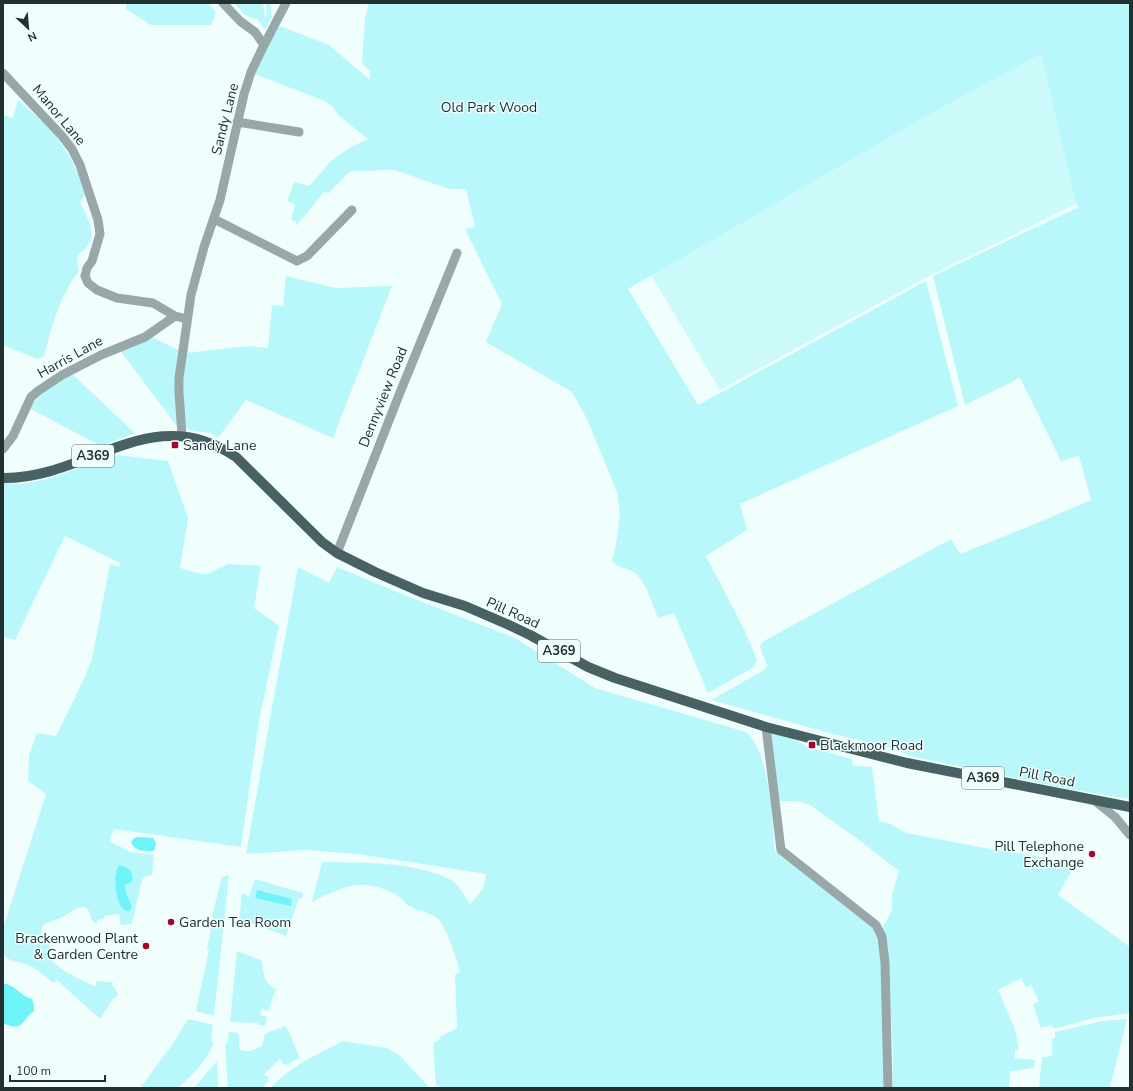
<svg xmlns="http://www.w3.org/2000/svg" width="1133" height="1091" viewBox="0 0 1133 1091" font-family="'Nunito Sans',sans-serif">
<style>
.built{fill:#ccfafb}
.green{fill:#b8f8fa;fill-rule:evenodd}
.water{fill:#6ff3f8}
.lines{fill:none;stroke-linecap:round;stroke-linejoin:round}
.minor{stroke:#98a7a7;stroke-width:9}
.major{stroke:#486263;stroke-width:10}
.poi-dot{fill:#a4062c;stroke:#f0fefe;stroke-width:1.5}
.labels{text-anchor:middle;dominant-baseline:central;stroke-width:3;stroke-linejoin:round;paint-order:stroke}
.shield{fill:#f0fefe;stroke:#606e6e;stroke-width:1}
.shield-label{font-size:13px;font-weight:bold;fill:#223031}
.park-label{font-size:14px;fill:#162d2e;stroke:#f0fefe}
.street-label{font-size:14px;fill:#223031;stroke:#f0fefe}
.poi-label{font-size:14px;fill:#223031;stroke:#f0fefe;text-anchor:start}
</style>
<rect width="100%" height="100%" fill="#f0fefe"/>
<path class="built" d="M 1041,54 L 1076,204 L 929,276 L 720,390 L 651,275 L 923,118 Z"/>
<path class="green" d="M 126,3 L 209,3 L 216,13 L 211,25 L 151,25 L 126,9 Z
M 234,3 L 263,3 L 265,18 L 267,14 L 266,3 L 270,3 L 272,17 L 265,30 L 258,20 L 245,15 Z
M 369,3 L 1130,3 L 1130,799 L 1074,790 L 915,757 L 884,746 L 833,734 L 711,700 L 764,670 L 767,666 L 760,647 L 762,642 L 951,539 L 960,554 L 1030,526 L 1091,500 L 1079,456 L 1061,461 L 1020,378 L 965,405 L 933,276 L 1079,207 L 1076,204 L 1041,54 L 923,118 L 628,289 L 698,405 L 926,281 L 958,406 L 740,504 L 747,530 L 706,556 L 745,631 L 757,660 L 754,667 L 708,693 L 674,613 L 658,618 C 653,605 645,580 634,572 C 626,568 618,568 612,561 L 616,544 L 620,514 L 617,492 L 586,417 L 572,392 L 486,342 L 502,304 L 465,229 L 475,227 L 466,189 L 449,189 L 395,170 L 352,171 L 348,173 L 329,193 L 324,192 L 296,226 L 296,221 L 291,220 L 295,205 L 287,201 L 294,182 L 309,186 L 331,161 L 351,147 L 368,139 L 338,115 L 334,108 L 325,101 L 254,74 L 265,48 L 280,26 L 329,45 L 370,80 L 370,71 L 362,64 L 365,18 Z
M 18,100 L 51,129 L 71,159 L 86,193 L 80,203 C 87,216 97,233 87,247 C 85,250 82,251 80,253 C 75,258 78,265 79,271 C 60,295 52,326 44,356 L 41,358 L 37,359 L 3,345 L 3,115 L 13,118 Z
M 286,276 L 335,288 L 392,286 L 333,438 L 246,400 L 218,438 L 210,433 L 188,430 C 180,420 185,368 185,353 L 249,346 L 268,348 L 272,305 L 283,306 Z
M 150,336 L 180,351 L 177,423 L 176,425 L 119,349 Z
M 71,373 L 135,433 L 101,446 L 29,408 C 42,392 53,384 71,373 Z
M 118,455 L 168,461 L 188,518 L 180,568 L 201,574 L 207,574 L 228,564 L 261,566 L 254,608 L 279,626 L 259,721 L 241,847 L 114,829 L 109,841 L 131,852 L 154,855 L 152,875 L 146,876 L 142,880 L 132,924 L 121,925 L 119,914 L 104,916 L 104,919 L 97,920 L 97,924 C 91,922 90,915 88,909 L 84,907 L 77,908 L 61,918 L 44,924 C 41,929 41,934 43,940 L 49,942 C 50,948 50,955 53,961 C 56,969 87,982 95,987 L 97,981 L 113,982 L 112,986 L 115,988 L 118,995 L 113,999 L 100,1019 L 57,980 L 53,983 C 46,976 36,968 26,964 C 14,960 13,964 3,954 L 3,928 L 46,794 L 28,781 L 29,755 L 37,733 L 56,736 L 83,681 L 92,659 L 110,564 L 119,567 L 120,563 L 65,536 L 15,640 L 3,637 L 3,483 L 21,484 L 44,480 L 108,458 ZM 122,865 L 128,868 L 131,883 L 126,884 L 125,890 L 132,906 L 117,894 L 115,884 Z
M 298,567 L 329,583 L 337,567 L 402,594 L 515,638 L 595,688 L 746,732 C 771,755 771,817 775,851 L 875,929 L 880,937 L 885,1088 L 444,1088 L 436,1085 L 433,1043 L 441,1039 L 439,1037 L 457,1028 L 455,975 L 460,971 C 456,958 446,922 434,916 C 427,912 418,911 411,907 C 405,904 401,897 395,894 C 362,877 342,887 312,902 L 322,862 C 361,863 414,861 449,879 C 459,884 464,895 470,904 L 483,889 L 486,874 L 358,854 L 305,850 L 246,854 L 273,702 Z
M 771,733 L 789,737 L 808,747 L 852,759 L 853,765 L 872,767 L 879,821 L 890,824 L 906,833 L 979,847 L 1047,858 L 1067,864 L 1073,868 L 1058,895 L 1130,947 L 1130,1013 L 1094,1018 L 1054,1029 L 1052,1025 L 1041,1028 L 1033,1004 L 1039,1001 L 1031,985 L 1026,988 L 1021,978 L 998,990 L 1015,1029 L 1019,1050 L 1015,1050 L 1015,1058 L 1035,1060 L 1034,1068 C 1025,1068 1019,1072 1010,1071 L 1009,1088 L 893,1088 L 893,1053 L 887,941 L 882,929 L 892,910 L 892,895 L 899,871 L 863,843 L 810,805 L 797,801 L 778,801 Z
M 229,875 L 214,1016 L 196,1011 L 209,950 L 207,949 L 213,917 L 212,916 L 222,877 Z
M 255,879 L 303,893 L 302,899 L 299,898 L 286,936 L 242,920 L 238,932 L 242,893 L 249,896 ZM 257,891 L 292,899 L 291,905 L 255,898 Z
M 237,951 L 261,960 C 265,974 262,982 276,989 L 268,1011 L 262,1009 L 260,1015 L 267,1017 L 266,1025 L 258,1025 L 258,1023 L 230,1022 Z
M 188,1019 L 213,1025 L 211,1041 L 214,1043 C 206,1061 193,1076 177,1088 L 140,1088 L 172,1045 Z
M 1127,1019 L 1110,1088 L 1039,1088 L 1042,1057 L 1052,1056 L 1052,1039 L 1055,1038 L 1055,1032 L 1103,1021 Z
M 285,1026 L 287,1028 L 300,1058 L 286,1065 L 283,1064 L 280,1059 L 264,1074 L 268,1077 L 269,1080 L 262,1088 L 228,1088 L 225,1044 L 228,1043 L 229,1032 L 237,1033 L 239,1035 L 239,1049 C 246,1054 255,1050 262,1046 L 265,1034 Z
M 343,1041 L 387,1048 L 399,1055 L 430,1088 L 270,1088 C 291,1066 316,1055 343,1041 Z
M 217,1061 L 218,1088 L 194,1088 Z"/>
<path class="water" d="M 137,837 L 153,838 L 156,843 L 155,849 L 153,851 C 144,851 135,852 131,842 L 134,838 Z
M 120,865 C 129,867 135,873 131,883 L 126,884 L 125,886 L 126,893 L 132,906 L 130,911 C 127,911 126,911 124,910 C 115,903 112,872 120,865 Z
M 257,890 L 292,899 L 291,906 L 255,898 Z
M 3,983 C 17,986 20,996 32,999 L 34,1005 L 34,1011 C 21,1020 24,1033 3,1023 Z"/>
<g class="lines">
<path class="minor" d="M 223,3 L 240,21 L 255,32 L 264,45
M 3,73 L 62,136 L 72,149 L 80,165 L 98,220 L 100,234 L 92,261 L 87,268 L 85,276 L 88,283 L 97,290 L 117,298 L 153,303 L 175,316 L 187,319
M 237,122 L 299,132
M 214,219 L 297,261 L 307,256 L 352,210
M 182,436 L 179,392 L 179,378 L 191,295 L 204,247 L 220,200 L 244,94 L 251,72 L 262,49 L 286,3
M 3,449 L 13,436 L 31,397 L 38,391 L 62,375 L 101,355 L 145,337 L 175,316
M 337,553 L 399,395 L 457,253
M 766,727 L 781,850 L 876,925 L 882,937 L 885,963 L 888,1088
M 1094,800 L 1115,817 L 1130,835"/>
<path class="major" d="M 3,478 C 88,479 152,399 236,457 L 322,542 L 337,553 L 375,572 L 423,593 L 465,606 L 509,625 L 530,635 L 588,667 L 615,678 L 766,727 L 907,763 L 1130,807"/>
</g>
<g class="poi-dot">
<rect x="171" y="441" width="8" height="8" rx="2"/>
<rect x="808" y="741" width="8" height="8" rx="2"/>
<circle cx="1092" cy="854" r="4"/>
<circle cx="171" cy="922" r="4"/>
<circle cx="146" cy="946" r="4"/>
</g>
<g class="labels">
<g class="shield">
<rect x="72" y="445" width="42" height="22" rx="3"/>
<rect x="538" y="640" width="42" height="22" rx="3"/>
<rect x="962" y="767" width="42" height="22" rx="3"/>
</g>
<g class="shield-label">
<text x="93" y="456">A369</text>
<text x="559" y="651">A369</text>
<text x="983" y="778">A369</text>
</g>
<g class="park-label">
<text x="489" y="107">Old Park Wood</text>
</g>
<g class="street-label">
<text transform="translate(59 115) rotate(50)">Manor Lane</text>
<text transform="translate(225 119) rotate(-76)">Sandy Lane</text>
<text transform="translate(70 357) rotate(-29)">Harris Lane</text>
<text transform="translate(383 397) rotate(-68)">Dennyview Road</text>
<text transform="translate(513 613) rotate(24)">Pill Road</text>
<text transform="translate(1047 777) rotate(11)">Pill Road</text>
</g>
<g class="poi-label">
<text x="183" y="445">Sandy Lane</text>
<text x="820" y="745">Blackmoor Road</text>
<text x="1084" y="846" text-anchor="end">Pill Telephone<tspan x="1084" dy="16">Exchange</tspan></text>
<text x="179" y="922">Garden Tea Room</text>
<text x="138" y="938" text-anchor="end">Brackenwood Plant<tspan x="138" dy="16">&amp; Garden Centre</tspan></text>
</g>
</g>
<rect width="1133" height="1091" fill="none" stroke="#223031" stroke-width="8"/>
<g transform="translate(28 28) rotate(154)" stroke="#f0fefe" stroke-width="3" paint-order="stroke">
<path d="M0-3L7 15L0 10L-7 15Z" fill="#223031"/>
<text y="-6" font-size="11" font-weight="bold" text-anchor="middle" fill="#223031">N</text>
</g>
<path d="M10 1075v6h95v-6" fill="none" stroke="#223031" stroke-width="2"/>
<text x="16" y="1075" font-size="12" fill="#223031" stroke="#f0fefe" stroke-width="3" paint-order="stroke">100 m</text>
</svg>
